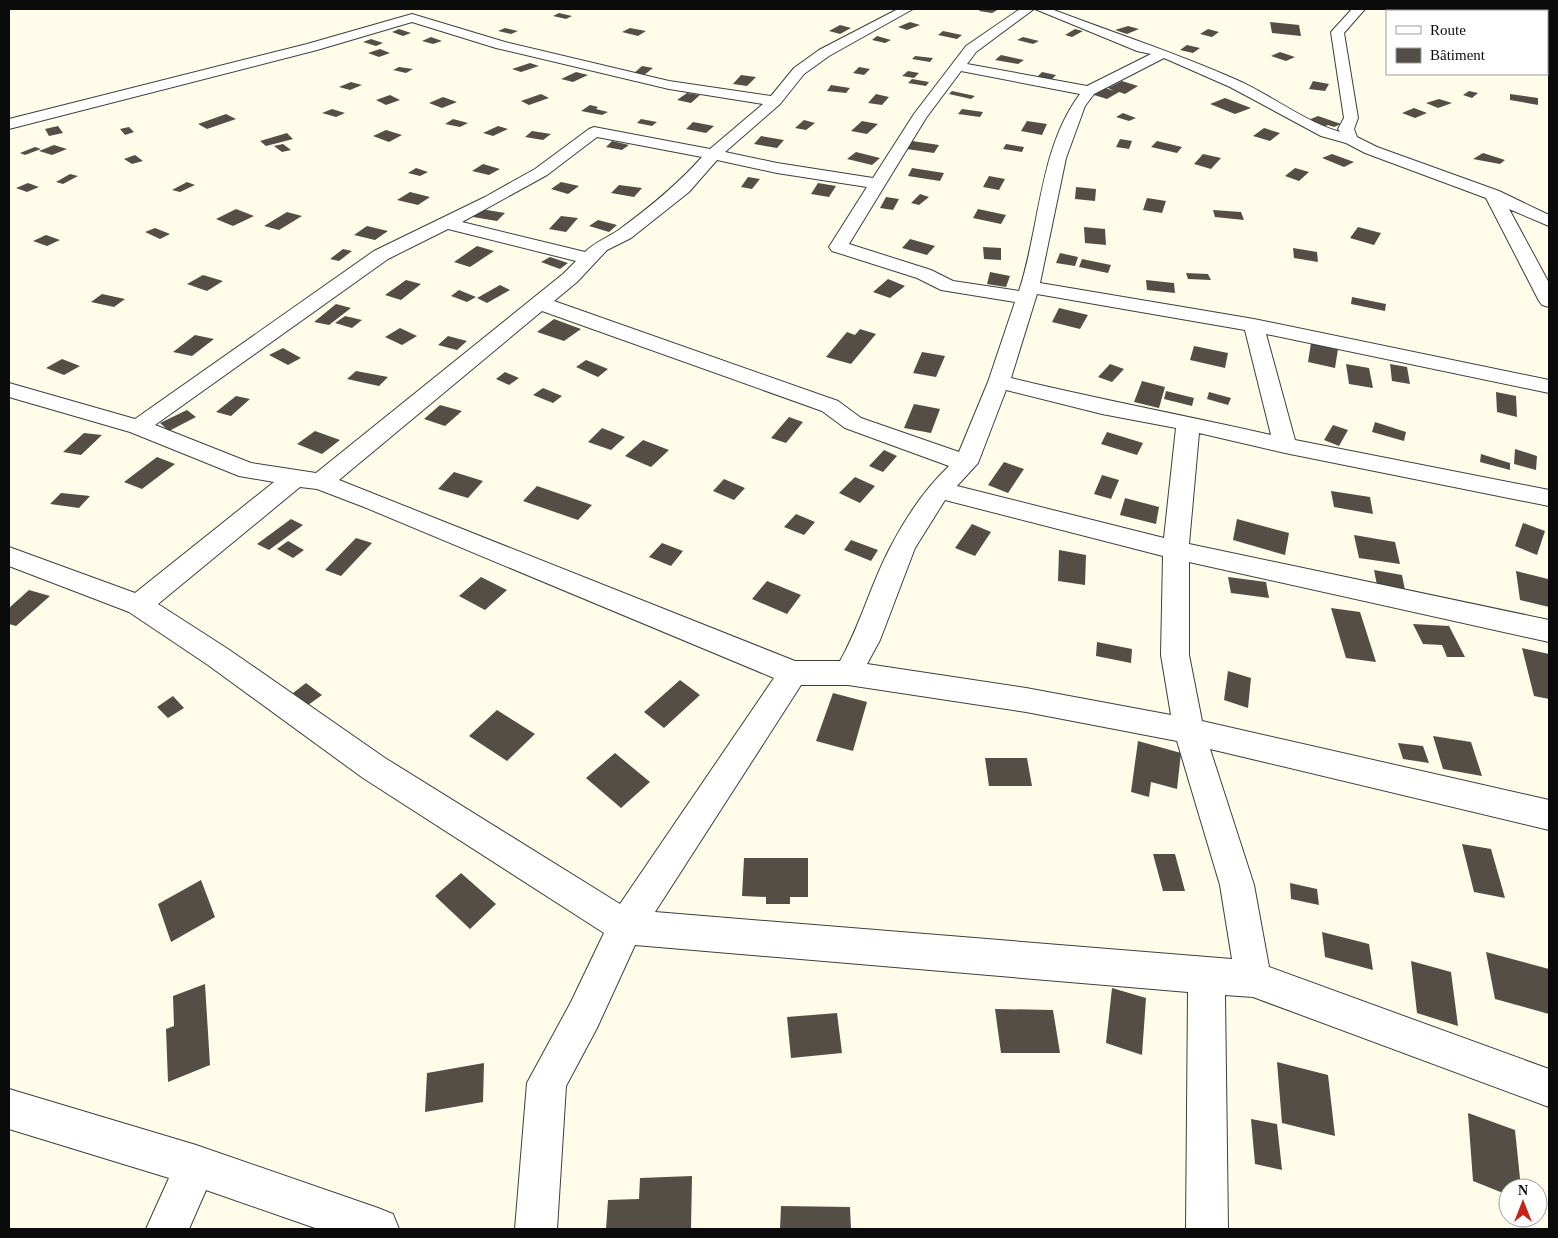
<svg xmlns="http://www.w3.org/2000/svg" width="1558" height="1238" viewBox="0 0 1558 1238" font-family="Georgia,serif">
<style>
.building{fill:#554e47}
.lines{fill:none;stroke-linecap:round;stroke-linejoin:round}
.minor-casing{stroke:#3e3e3e;stroke-width:2}
.minor{fill:#fff;fill-rule:evenodd}
</style>
<rect width="100%" height="100%" fill="#fffdea"/>
<path class="building" d="M 981,9 L 999,9 L 992,13 L 979,11 Z
M 559,13 L 572,16 L 566,19 L 553,16 Z
M 910,22 L 920,25 L 907,30 L 898,27 Z
M 1270,22 L 1299,25 L 1301,36 L 1272,33 Z
M 840,25 L 851,28 L 840,34 L 829,31 Z
M 1128,26 L 1139,29 L 1127,34 L 1115,30 Z
M 505,28 L 518,31 L 511,34 L 498,31 Z
M 630,28 L 646,31 L 638,36 L 622,32 Z
M 399,29 L 411,33 L 403,36 L 392,32 Z
M 1075,29 L 1083,31 L 1072,37 L 1065,35 Z
M 1208,29 L 1219,32 L 1212,37 L 1200,34 Z
M 943,31 L 962,35 L 957,39 L 938,35 Z
M 877,36 L 891,40 L 885,43 L 872,40 Z
M 431,37 L 442,41 L 433,44 L 422,41 Z
M 1023,37 L 1039,41 L 1033,44 L 1017,40 Z
M 371,39 L 383,43 L 376,46 L 363,42 Z
M 1187,45 L 1200,48 L 1193,53 L 1180,50 Z
M 380,49 L 390,53 L 379,57 L 368,53 Z
M 1280,52 L 1295,57 L 1286,61 L 1271,56 Z
M 1001,55 L 1024,60 L 1018,64 L 995,60 Z
M 915,56 L 933,58 L 930,62 L 912,59 Z
M 530,63 L 539,66 L 521,72 L 512,69 Z
M 642,66 L 653,68 L 644,75 L 633,74 Z
M 399,67 L 413,69 L 406,73 L 393,70 Z
M 859,67 L 870,69 L 864,75 L 853,73 Z
M 908,71 L 919,73 L 914,78 L 902,76 Z
M 576,72 L 588,75 L 573,82 L 561,79 Z
M 1042,72 L 1056,75 L 1051,80 L 1037,77 Z
M 741,75 L 756,77 L 747,86 L 733,84 Z
M 912,79 L 929,82 L 926,86 L 908,83 Z
M 1122,81 L 1138,86 L 1125,94 L 1119,92 L 1107,99 L 1094,95 L 1105,88 L 1114,91 L 1108,88 Z
M 1313,81 L 1329,84 L 1325,91 L 1309,89 Z
M 351,82 L 362,85 L 350,90 L 339,87 Z
M 831,85 L 850,88 L 846,93 L 827,91 Z
M 952,91 L 975,96 L 971,99 L 949,94 Z
M 1469,91 L 1478,93 L 1472,98 L 1463,95 Z
M 687,93 L 700,95 L 691,103 L 677,100 Z
M 541,94 L 549,98 L 529,105 L 521,101 Z
M 876,94 L 889,97 L 882,105 L 868,103 Z
M 1510,94 L 1538,98 L 1538,105 L 1510,100 Z
M 390,95 L 400,100 L 386,105 L 376,100 Z
M 443,97 L 457,102 L 442,108 L 429,103 Z
M 1225,98 L 1251,108 L 1235,114 L 1210,104 Z
M 1439,99 L 1452,103 L 1438,108 L 1426,103 Z
M 590,105 L 598,107 L 596,109 L 608,112 L 602,115 L 581,111 Z
M 1414,108 L 1427,113 L 1415,118 L 1402,113 Z
M 332,109 L 345,113 L 336,117 L 322,113 Z
M 962,109 L 983,112 L 980,117 L 958,114 Z
M 1123,113 L 1136,118 L 1129,121 L 1116,117 Z
M 226,114 L 236,119 L 207,129 L 198,124 Z
M 1318,116 L 1341,124 L 1334,127 L 1328,125 L 1323,127 L 1306,121 Z
M 453,119 L 468,123 L 460,127 L 445,124 Z
M 641,119 L 657,122 L 652,126 L 637,123 Z
M 804,120 L 815,123 L 806,130 L 795,128 Z
M 862,121 L 878,124 L 867,134 L 851,131 Z
M 1027,121 L 1047,124 L 1042,135 L 1021,131 Z
M 693,122 L 714,126 L 706,133 L 686,129 Z
M 58,126 L 63,133 L 49,136 L 45,129 Z
M 498,126 L 508,129 L 493,136 L 483,133 Z
M 129,127 L 134,132 L 125,135 L 120,129 Z
M 1264,128 L 1280,133 L 1270,141 L 1253,136 Z
M 386,130 L 402,135 L 389,142 L 373,136 Z
M 532,131 L 551,134 L 543,140 L 525,137 Z
M 287,133 L 293,139 L 266,146 L 260,141 Z
M 761,136 L 784,140 L 777,148 L 754,144 Z
M 1120,139 L 1132,141 L 1129,149 L 1116,147 Z
M 612,141 L 629,145 L 622,150 L 606,147 Z
M 912,141 L 939,145 L 934,153 L 907,149 Z
M 1157,141 L 1182,147 L 1177,153 L 1151,147 Z
M 283,144 L 291,150 L 282,152 L 274,146 Z
M 1006,144 L 1024,147 L 1022,152 L 1003,149 Z
M 54,145 L 67,149 L 52,155 L 39,151 Z
M 35,147 L 41,149 L 25,155 L 20,153 Z
M 856,152 L 880,158 L 872,165 L 847,159 Z
M 1483,153 L 1505,160 L 1500,164 L 1473,159 Z
M 1203,154 L 1221,158 L 1211,169 L 1194,164 Z
M 1332,154 L 1354,162 L 1344,167 L 1322,158 Z
M 135,155 L 143,161 L 132,164 L 124,159 Z
M 483,164 L 500,169 L 489,175 L 472,171 Z
M 416,168 L 428,172 L 420,176 L 408,173 Z
M 912,168 L 944,173 L 940,181 L 908,176 Z
M 1295,168 L 1309,172 L 1299,181 L 1285,176 Z
M 70,174 L 78,176 L 63,184 L 56,182 Z
M 989,176 L 1005,179 L 999,190 L 983,187 Z
M 748,177 L 760,179 L 752,189 L 741,187 Z
M 187,182 L 195,185 L 180,192 L 172,190 Z
M 561,182 L 579,186 L 568,194 L 551,189 Z
M 28,183 L 39,187 L 27,192 L 16,188 Z
M 818,183 L 836,186 L 829,197 L 811,194 Z
M 619,185 L 642,188 L 634,197 L 611,193 Z
M 1076,187 L 1096,189 L 1095,201 L 1075,199 Z
M 410,192 L 430,197 L 418,205 L 397,200 Z
M 920,194 L 929,197 L 919,205 L 911,203 Z
M 886,197 L 899,199 L 893,210 L 880,208 Z
M 1147,198 L 1166,201 L 1162,213 L 1143,210 Z
M 236,209 L 254,216 L 233,226 L 216,219 Z
M 481,209 L 505,213 L 497,221 L 473,217 Z
M 978,209 L 1006,215 L 1001,224 L 973,218 Z
M 1213,210 L 1241,212 L 1244,220 L 1215,217 Z
M 287,212 L 302,216 L 279,230 L 264,226 Z
M 561,216 L 578,218 L 566,232 L 549,229 Z
M 598,220 L 617,225 L 609,232 L 589,226 Z
M 367,226 L 388,231 L 375,240 L 354,235 Z
M 1084,227 L 1105,229 L 1106,245 L 1085,243 Z
M 1358,227 L 1381,233 L 1374,245 L 1350,238 Z
M 155,228 L 170,234 L 160,239 L 145,232 Z
M 46,235 L 60,240 L 47,246 L 33,241 Z
M 910,239 L 935,246 L 927,255 L 902,248 Z
M 477,246 L 494,251 L 470,267 L 454,262 Z
M 983,247 L 1001,248 L 1001,260 L 984,259 Z
M 1293,248 L 1317,252 L 1318,262 L 1294,258 Z
M 343,249 L 352,251 L 339,261 L 330,259 Z
M 1060,253 L 1078,257 L 1075,266 L 1056,263 Z
M 550,257 L 568,263 L 560,269 L 541,262 Z
M 1082,259 L 1111,265 L 1108,273 L 1079,267 Z
M 990,272 L 1010,276 L 1006,287 L 987,284 Z
M 1186,273 L 1208,274 L 1211,280 L 1188,279 Z
M 203,275 L 223,281 L 207,291 L 187,284 Z
M 888,279 L 905,286 L 890,298 L 873,292 Z
M 406,280 L 421,284 L 401,300 L 385,295 Z
M 1146,280 L 1174,283 L 1175,293 L 1147,290 Z
M 500,285 L 510,290 L 487,303 L 477,298 Z
M 459,290 L 476,297 L 467,302 L 451,296 Z
M 102,294 L 125,299 L 114,307 L 91,302 Z
M 1352,297 L 1386,304 L 1385,311 L 1351,304 Z
M 336,304 L 351,308 L 329,325 L 314,322 Z
M 1059,308 L 1088,315 L 1080,329 L 1052,322 Z
M 345,316 L 362,320 L 352,328 L 335,323 Z
M 554,319 L 581,329 L 564,341 L 537,332 Z
M 400,328 L 417,336 L 402,345 L 385,337 Z
M 860,329 L 876,334 L 851,364 L 826,357 L 847,332 L 855,335 Z
M 195,335 L 214,339 L 192,356 L 173,352 Z
M 448,336 L 467,341 L 457,350 L 438,345 Z
M 1311,343 L 1338,349 L 1335,368 L 1308,362 Z
M 1194,346 L 1228,353 L 1225,368 L 1190,360 Z
M 283,348 L 301,358 L 288,365 L 269,355 Z
M 922,352 L 945,356 L 936,377 L 913,373 Z
M 62,359 L 80,366 L 64,375 L 46,368 Z
M 586,360 L 608,369 L 598,377 L 576,367 Z
M 1110,364 L 1124,369 L 1112,382 L 1098,377 Z
M 1346,364 L 1369,368 L 1373,388 L 1349,384 Z
M 1390,364 L 1407,367 L 1410,384 L 1392,381 Z
M 356,371 L 388,377 L 379,386 L 347,379 Z
M 505,372 L 519,378 L 509,385 L 496,379 Z
M 1142,381 L 1165,387 L 1159,408 L 1134,402 Z
M 543,388 L 562,396 L 553,403 L 533,395 Z
M 1166,391 L 1194,398 L 1192,406 L 1164,399 Z
M 1209,392 L 1231,398 L 1228,405 L 1207,399 Z
M 1496,392 L 1516,396 L 1517,417 L 1497,412 Z
M 236,396 L 250,399 L 231,416 L 216,412 Z
M 914,404 L 940,409 L 931,433 L 904,428 Z
M 440,405 L 462,411 L 445,426 L 424,419 Z
M 187,410 L 196,417 L 169,431 L 160,423 Z
M 789,417 L 803,422 L 786,443 L 771,438 Z
M 1375,422 L 1406,432 L 1404,441 L 1372,432 Z
M 1333,425 L 1348,430 L 1339,446 L 1324,440 Z
M 602,428 L 625,437 L 611,450 L 588,442 Z
M 315,431 L 340,440 L 322,454 L 297,444 Z
M 1107,432 L 1143,443 L 1137,455 L 1101,444 Z
M 84,433 L 102,435 L 81,455 L 63,452 Z
M 643,440 L 669,450 L 651,467 L 625,456 Z
M 1515,449 L 1537,456 L 1536,470 L 1514,464 Z
M 884,450 L 897,456 L 883,472 L 869,466 Z
M 1481,454 L 1510,463 L 1510,470 L 1480,462 Z
M 157,457 L 175,464 L 142,489 L 124,482 Z
M 1004,462 L 1024,469 L 1008,493 L 988,485 Z
M 454,472 L 483,481 L 468,498 L 438,489 Z
M 1102,475 L 1119,480 L 1111,499 L 1094,494 Z
M 855,477 L 875,486 L 860,503 L 839,493 Z
M 724,479 L 745,488 L 734,500 L 713,491 Z
M 537,486 L 592,505 L 578,520 L 523,501 Z
M 1331,491 L 1370,497 L 1373,514 L 1334,507 Z
M 61,493 L 90,496 L 79,508 L 50,504 Z
M 1125,498 L 1159,507 L 1156,524 L 1120,515 Z
M 796,514 L 815,522 L 804,535 L 784,527 Z
M 291,519 L 303,525 L 269,550 L 257,544 Z
M 1237,519 L 1289,533 L 1285,555 L 1233,540 Z
M 1523,523 L 1545,531 L 1537,555 L 1515,546 Z
M 972,524 L 991,532 L 975,556 L 955,548 Z
M 1354,535 L 1395,542 L 1400,564 L 1359,558 Z
M 356,538 L 372,543 L 341,576 L 325,570 Z
M 851,540 L 878,550 L 871,561 L 844,550 Z
M 288,541 L 304,550 L 293,558 L 277,549 Z
M 662,543 L 683,551 L 671,566 L 649,557 Z
M 1059,550 L 1086,555 L 1085,585 L 1058,581 Z
M 1374,570 L 1402,575 L 1405,590 L 1377,585 Z
M 1516,571 L 1548,579 L 1549,607 L 1520,600 Z
M 481,577 L 507,590 L 485,610 L 459,596 Z
M 1228,577 L 1266,582 L 1269,598 L 1231,593 Z
M 767,581 L 801,595 L 787,614 L 752,599 Z
M 29,590 L 50,596 L 16,626 L 9,624 L 9,608 Z
M 1331,608 L 1360,612 L 1376,662 L 1346,658 Z
M 1413,624 L 1449,626 L 1465,657 L 1447,657 L 1442,645 L 1423,644 Z
M 1097,642 L 1132,649 L 1131,663 L 1096,656 Z
M 1522,648 L 1549,654 L 1549,699 L 1534,696 Z
M 1228,671 L 1251,678 L 1248,708 L 1224,700 Z
M 680,680 L 700,695 L 664,728 L 644,712 Z
M 306,683 L 322,695 L 308,705 L 293,693 Z
M 833,693 L 867,702 L 853,751 L 816,741 Z
M 173,696 L 184,708 L 168,718 L 157,707 Z
M 497,710 L 535,734 L 507,761 L 469,736 Z
M 1433,736 L 1471,742 L 1482,776 L 1443,769 Z
M 1138,741 L 1181,753 L 1177,789 L 1151,782 L 1149,797 L 1131,792 Z
M 1398,743 L 1423,746 L 1429,763 L 1403,759 Z
M 615,753 L 650,782 L 621,808 L 586,778 Z
M 985,758 L 1027,758 L 1032,786 L 989,786 Z
M 1462,844 L 1491,849 L 1505,898 L 1474,892 Z
M 1153,854 L 1175,854 L 1185,891 L 1163,891 Z
M 744,858 L 808,858 L 808,897 L 790,897 L 790,904 L 766,904 L 766,897 L 742,896 Z
M 461,873 L 496,904 L 470,929 L 435,896 Z
M 201,880 L 215,917 L 171,942 L 158,904 Z
M 1290,883 L 1317,889 L 1319,905 L 1291,899 Z
M 1322,932 L 1369,944 L 1373,970 L 1325,957 Z
M 1486,952 L 1549,969 L 1549,1014 L 1495,999 Z
M 1411,961 L 1451,972 L 1458,1026 L 1417,1013 Z
M 205,984 L 210,1065 L 168,1082 L 166,1029 L 174,1026 L 173,996 Z
M 1112,988 L 1146,998 L 1142,1055 L 1106,1043 Z
M 995,1009 L 1053,1010 L 1060,1053 L 1001,1053 Z
M 837,1013 L 842,1053 L 791,1058 L 787,1017 Z
M 1277,1062 L 1328,1075 L 1335,1136 L 1282,1123 Z
M 484,1063 L 483,1102 L 425,1112 L 427,1073 Z
M 1468,1113 L 1515,1130 L 1521,1188 L 1508,1188 L 1508,1195 L 1473,1181 Z
M 1251,1119 L 1277,1124 L 1282,1170 L 1255,1164 Z
M 692,1176 L 691,1229 L 606,1229 L 608,1200 L 639,1199 L 640,1178 Z
M 781,1206 L 850,1207 L 851,1229 L 780,1229 Z"/>
<g class="lines">
<defs>
<path id="minor" d="M 898,9 L 913,9 L 829,56 L 804,74 L 780,104 L 725,152 L 777,163 L 873,178 L 914,114 L 966,46 L 1020,9 L 1034,9 L 976,52 L 967,64 L 1087,86 L 1151,54 L 1137,51 L 1035,9 L 1051,9 C 1114,33 1177,53 1237,80 C 1271,95 1305,122 1340,132 L 1338,129 L 1344,118 L 1331,32 L 1352,9 L 1365,9 L 1344,33 L 1358,118 L 1354,129 L 1357,137 L 1377,147 L 1499,191 L 1549,215 L 1549,226 L 1509,209 L 1549,283 L 1549,307 L 1542,305 L 1539,301 L 1486,198 L 1365,153 L 1346,143 L 1321,136 L 1230,87 L 1164,58 L 1094,94 L 1085,106 L 1066,158 L 1040,283 L 1254,319 L 1549,380 L 1549,393 L 1266,334 L 1295,440 L 1549,490 L 1549,506 L 1285,453 L 1199,433 L 1189,544 L 1549,620 L 1549,642 L 1189,562 L 1189,655 L 1202,721 L 1549,800 L 1549,830 L 1210,749 L 1254,885 L 1269,967 L 1549,1069 L 1549,1107 L 1253,997 L 1225,995 L 1228,1229 L 1186,1229 L 1188,992 L 635,945 L 597,1028 L 566,1086 L 557,1229 L 515,1229 L 527,1083 L 571,1002 L 604,933 L 363,778 L 208,665 L 129,612 L 9,566 L 9,547 L 135,593 L 274,482 L 239,476 L 130,432 L 9,397 L 9,383 L 135,419 L 374,251 L 485,197 L 535,169 L 589,129 L 594,127 L 710,149 L 763,104 L 669,89 L 496,48 L 412,22 L 317,50 L 9,129 L 9,119 L 307,44 L 412,14 L 505,42 L 669,81 L 771,96 L 794,68 L 819,50 ZM 961,71 L 1080,94 C 1039,148 1040,228 1019,291 L 953,281 L 931,270 L 849,244 L 926,118 ZM 597,137 L 702,157 C 678,184 650,207 620,229 C 608,238 596,241 585,252 L 462,222 L 547,175 ZM 717,160 L 777,173 L 867,187 L 829,247 L 832,251 L 917,278 L 941,290 L 1015,302 L 988,382 L 959,452 L 861,418 L 838,401 L 554,301 L 577,282 L 607,250 L 631,238 L 689,192 ZM 448,229 L 576,261 L 563,274 L 316,473 L 251,463 L 155,425 L 388,259 ZM 1037,294 L 1245,330 L 1271,435 C 1184,415 1097,399 1011,378 ZM 542,311 L 822,411 L 845,428 L 949,466 C 926,488 906,517 891,546 C 871,583 861,624 840,661 L 795,661 L 339,480 ZM 1006,390 L 1102,414 L 1176,428 L 1164,538 L 957,486 L 978,463 ZM 300,487 L 317,489 L 364,507 L 774,678 L 620,904 L 385,758 L 228,649 L 158,604 ZM 945,500 L 1163,556 L 1161,655 L 1171,715 L 1026,688 L 867,664 L 880,640 L 915,548 ZM 801,685 L 848,685 L 1026,712 L 1177,741 L 1220,885 L 1232,959 L 655,912 Z
M 9,1089 L 196,1145 L 378,1208 L 393,1214 L 399,1229 L 318,1229 L 206,1190 L 189,1229 L 146,1229 L 169,1178 L 9,1129 Z"/>
</defs>
<use href="#minor" class="minor-casing"/>
<use href="#minor" class="minor"/>
</g>
<rect width="1558" height="1238" fill="none" stroke="#0b0b0b" stroke-width="20"/>
<rect x="1386" y="10" width="162" height="65" fill="#ffffff" stroke="#9d9d9d"/>
<rect x="1396" y="26" width="25" height="8" fill="#ffffff" stroke="#9d9d9d"/>
<text x="1430" y="35" font-size="15" fill="#0b0b0b">Route</text>
<rect x="1396" y="48" width="25" height="15" fill="#554e47" stroke="#9d9d9d"/>
<text x="1430" y="60" font-size="15" fill="#0b0b0b">Bâtiment</text>
<g transform="translate(1523 1203)"><circle r="24" fill="#ffffff" stroke="#9d9d9d"/>
<path d="M0-4L9 19L0 12L-9 19Z" fill="#c72317"/>
<text y="-8" font-size="14" font-weight="bold" text-anchor="middle" fill="#0b0b0b">N</text>
</g>
</svg>
